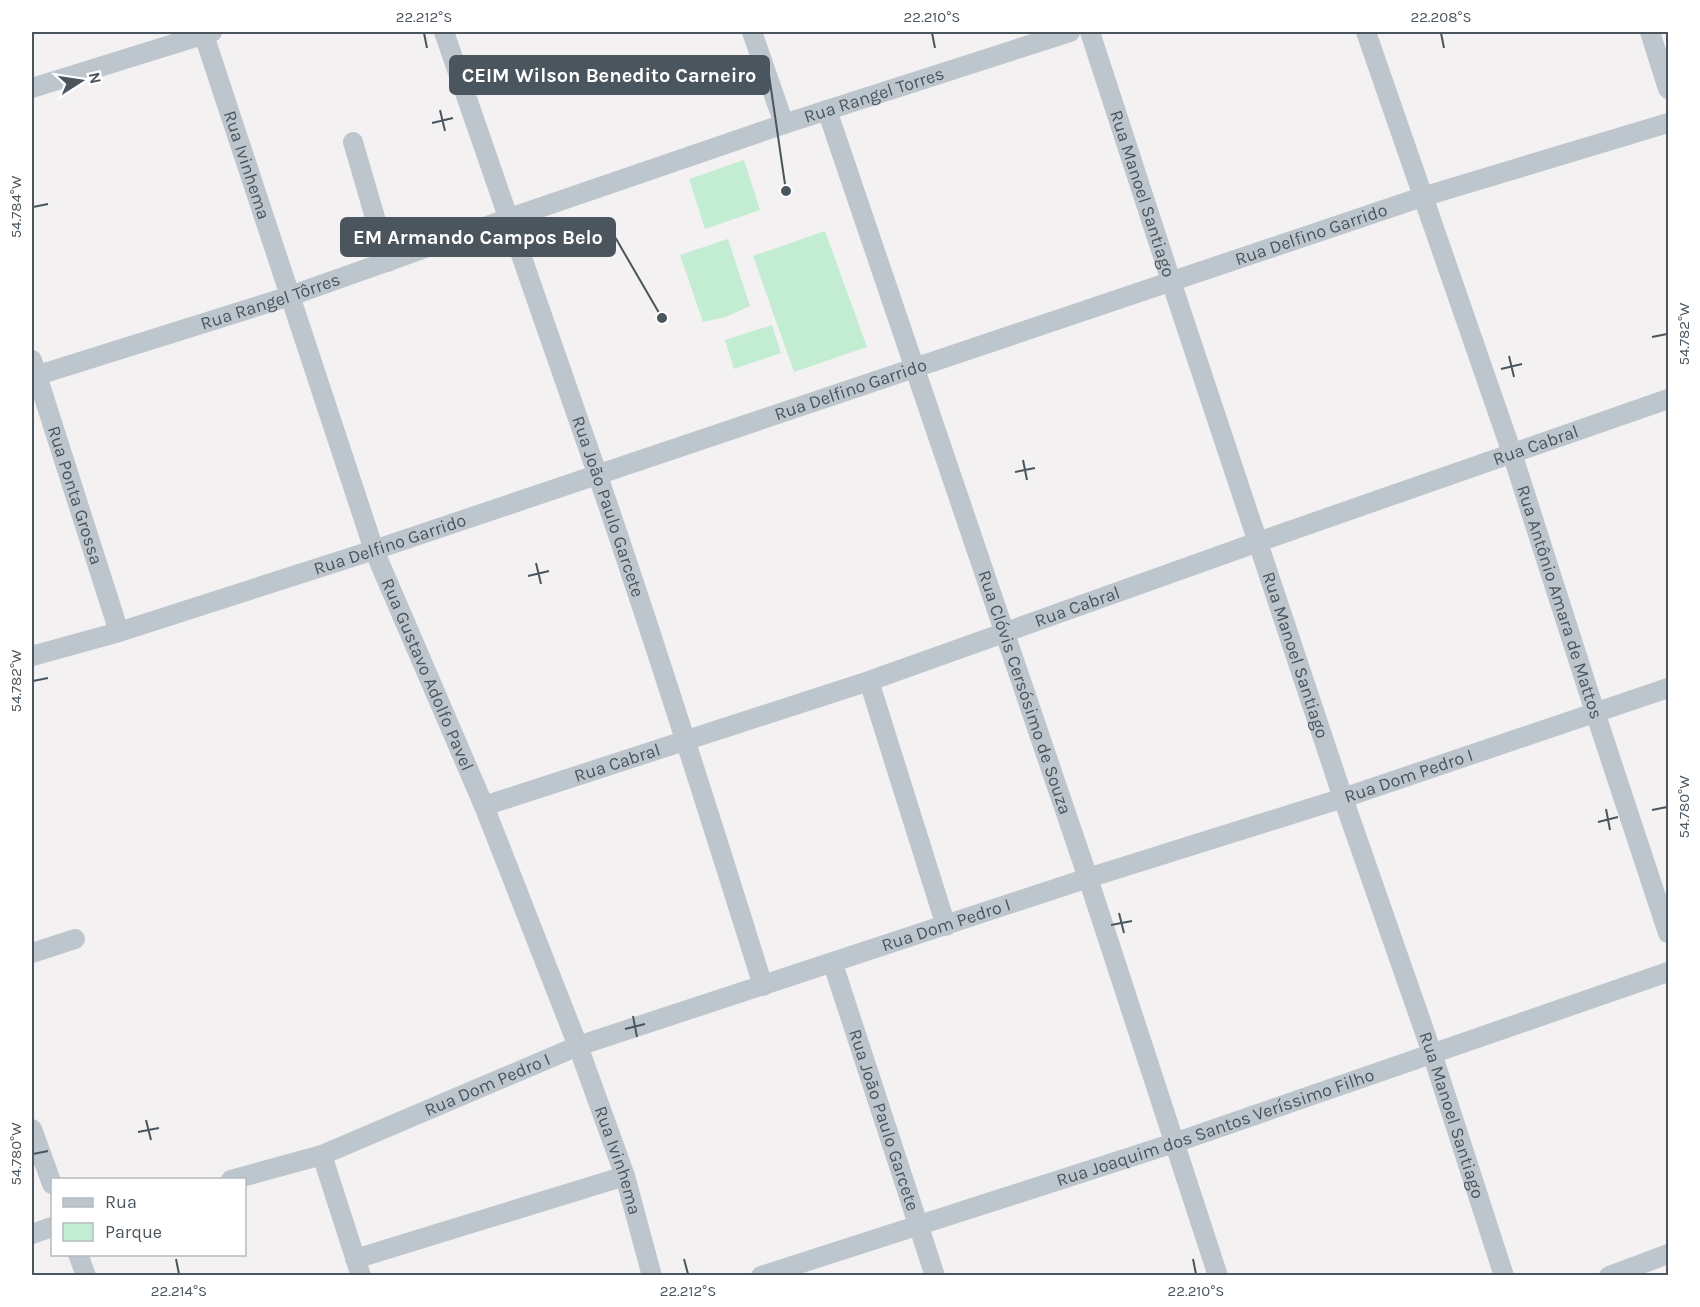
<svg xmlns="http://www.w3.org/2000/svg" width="1700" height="1307" viewBox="0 0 1700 1307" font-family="Karla,sans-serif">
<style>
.green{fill:#c3edd2}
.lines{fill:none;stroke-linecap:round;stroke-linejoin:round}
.minor{stroke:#bec6cd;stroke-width:20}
.ticks{fill:none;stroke:#4a555e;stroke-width:2}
.labels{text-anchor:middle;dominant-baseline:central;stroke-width:5;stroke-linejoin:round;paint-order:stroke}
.street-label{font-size:18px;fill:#4a555e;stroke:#fff}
.leader{fill:none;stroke:#4a555e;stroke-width:2}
.callout-dot{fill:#4a555e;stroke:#fff;stroke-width:2}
.callout{fill:#4a555e;stroke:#4a555e;stroke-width:2}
.callout-label{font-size:20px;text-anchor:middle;font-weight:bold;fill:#fff}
.neatline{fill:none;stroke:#4a555e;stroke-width:2}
.ticks-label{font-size:15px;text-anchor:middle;fill:#4a555e}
</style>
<rect width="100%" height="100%" fill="#f3f1f1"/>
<path class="green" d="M 744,160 L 760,210 L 705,229 L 689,179 Z
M 825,231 L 867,347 L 794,372 L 753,256 Z
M 728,239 L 750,306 L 726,317 L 703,322 L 680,255 Z
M 772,325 L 781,353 L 734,369 L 725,340 Z"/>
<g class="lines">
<g class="minor">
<path id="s1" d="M 203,32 L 374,550 L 484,806 L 578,1046 L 625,1176 L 652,1276"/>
<path id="s2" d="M 444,32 C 494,180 547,328 598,476 C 656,645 710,816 763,986"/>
<path d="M 752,32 L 784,124"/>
<path id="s3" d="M 1090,32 L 1171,281 L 1343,798 L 1432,1053 L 1504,1276"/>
<path id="s4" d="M 1366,32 L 1512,453 L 1595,712 L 1668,933"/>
<path d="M 1650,32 L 1668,89"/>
<path d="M 32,88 L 212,32"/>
<path id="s5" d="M 827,110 L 1088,878 L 1218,1276"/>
<path d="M 353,142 L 388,262"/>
<path id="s6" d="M 32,360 L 119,632"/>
<path id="s7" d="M 32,377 L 290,296 L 507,219 L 784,124 L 1070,32"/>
<path id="s8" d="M 32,656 L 119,632 L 374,550 L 1422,197 L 1668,123"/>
<path d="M 869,681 L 946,926"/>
<path id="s9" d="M 484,806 L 869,681 L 1258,542 L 1668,399"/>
<path d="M 32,953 L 75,939"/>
<path id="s10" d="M 833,964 L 935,1276"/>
<path d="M 32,1129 L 52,1184"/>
<path d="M 322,1155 L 361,1276"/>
<path id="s11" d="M 231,1180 L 322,1155 L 578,1046 L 1088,878 L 1343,798 L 1668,688"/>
<path d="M 32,1234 L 52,1227"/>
<path d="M 78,1254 L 86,1276"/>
<path d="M 355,1259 L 625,1176"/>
<path id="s12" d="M 761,1276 L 1174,1143 L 1668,972"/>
<path d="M 1609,1276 L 1668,1254"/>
</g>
</g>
<path class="ticks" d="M 424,33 L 427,48M 932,33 L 935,48M 1441,33 L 1444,48M 440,110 L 445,131M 432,123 L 453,118M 33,207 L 48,204M 1652,337 L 1667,334M 1509,356 L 1514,377M 1501,369 L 1522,364M 1023,460 L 1027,480M 1015,472 L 1035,468M 536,563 L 541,584M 528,576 L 549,571M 33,681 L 48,678M 1606,809 L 1610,830M 1652,810 L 1667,807M 1598,822 L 1618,817M 1119,913 L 1124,933M 1111,925 L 1132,921M 633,1016 L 637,1037M 625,1029 L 645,1024M 146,1120 L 151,1140M 138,1132 L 159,1128M 33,1154 L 48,1151M 176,1259 L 179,1274M 684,1259 L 688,1274M 1193,1259 L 1196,1274"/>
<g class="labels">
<g class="street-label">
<text stroke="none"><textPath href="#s7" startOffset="888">Rua Rangel Torres</textPath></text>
<text stroke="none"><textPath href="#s1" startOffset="140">Rua Ivinhema</textPath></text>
<text stroke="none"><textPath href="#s3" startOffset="170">Rua Manoel Santiago</textPath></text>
<text stroke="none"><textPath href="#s8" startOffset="1347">Rua Delfino Garrido</textPath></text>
<text stroke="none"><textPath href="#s7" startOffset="250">Rua Rangel Tôrres</textPath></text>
<text stroke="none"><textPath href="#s8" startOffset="861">Rua Delfino Garrido</textPath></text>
<text stroke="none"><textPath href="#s9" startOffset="1112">Rua Cabral</textPath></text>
<text stroke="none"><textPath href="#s6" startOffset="142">Rua Ponta Grossa</textPath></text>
<text stroke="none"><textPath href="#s2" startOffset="502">Rua João Paulo Garcete</textPath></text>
<text stroke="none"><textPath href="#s8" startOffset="375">Rua Delfino Garrido</textPath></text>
<text stroke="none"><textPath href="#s4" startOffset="602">Rua Antônio Amara de Mattos</textPath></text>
<text stroke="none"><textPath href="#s9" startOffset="626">Rua Cabral</textPath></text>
<text stroke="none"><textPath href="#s3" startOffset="656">Rua Manoel Santiago</textPath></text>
<text stroke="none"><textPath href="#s1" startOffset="681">Rua Gustavo Adolfo Pavel</textPath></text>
<text stroke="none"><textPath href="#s5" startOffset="615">Rua Clóvis Cersósimo de Souza</textPath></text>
<text stroke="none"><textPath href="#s9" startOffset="140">Rua Cabral</textPath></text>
<text stroke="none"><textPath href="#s11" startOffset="1246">Rua Dom Pedro I</textPath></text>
<text stroke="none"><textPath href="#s11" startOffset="760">Rua Dom Pedro I</textPath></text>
<text stroke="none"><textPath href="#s11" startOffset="274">Rua Dom Pedro I</textPath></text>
<text stroke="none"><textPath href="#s3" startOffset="1142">Rua Manoel Santiago</textPath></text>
<text stroke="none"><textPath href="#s10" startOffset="164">Rua João Paulo Garcete</textPath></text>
<text stroke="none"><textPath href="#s12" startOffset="478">Rua Joaquim dos Santos Veríssimo Filho</textPath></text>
<text stroke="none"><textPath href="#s1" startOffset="1203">Rua Ivinhema</textPath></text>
</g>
</g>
<path class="leader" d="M786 191L769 75M662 318L615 237"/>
<g class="callout-dot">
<circle cx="786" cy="191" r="6"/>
<circle cx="662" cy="318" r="6"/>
</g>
<g class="callout">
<rect x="450" y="56" width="319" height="38" rx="6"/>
<rect x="341" y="218" width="274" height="38" rx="6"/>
</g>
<g class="callout-label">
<text x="609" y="82">CEIM Wilson Benedito Carneiro</text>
<text x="478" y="244">EM Armando Campos Belo</text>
</g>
<rect width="1700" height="1307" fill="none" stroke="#ffffff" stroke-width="66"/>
<rect x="51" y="1178" width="195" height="78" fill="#ffffff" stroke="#b7bbbf" stroke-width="1.5"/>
<rect x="63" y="1198" width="30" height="9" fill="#bec6cd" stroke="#b7bbbf" stroke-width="1.5"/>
<text x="105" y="1208" font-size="18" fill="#4a555e">Rua</text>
<rect x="63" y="1223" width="30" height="18" fill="#c3edd2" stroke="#b7bbbf" stroke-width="1.5"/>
<text x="105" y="1238" font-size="18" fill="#4a555e">Parque</text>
<g transform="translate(81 81) rotate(78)" stroke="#ffffff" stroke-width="4.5" paint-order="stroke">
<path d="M0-4.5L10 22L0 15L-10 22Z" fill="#4a555e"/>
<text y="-9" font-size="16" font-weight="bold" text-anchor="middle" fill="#4a555e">N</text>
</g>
<rect x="33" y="33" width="1634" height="1241" class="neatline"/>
<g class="ticks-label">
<text x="424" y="22">22.212°S</text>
<text x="932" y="22">22.210°S</text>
<text x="1441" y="22">22.208°S</text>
<text transform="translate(16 207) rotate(-90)" y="5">54.784°W</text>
<text transform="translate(1684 334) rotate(-90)" y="5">54.782°W</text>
<text transform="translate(16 681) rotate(-90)" y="5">54.782°W</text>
<text transform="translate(1684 807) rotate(-90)" y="5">54.780°W</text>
<text transform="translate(16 1154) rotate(-90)" y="5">54.780°W</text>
<text x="179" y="1296">22.214°S</text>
<text x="688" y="1296">22.212°S</text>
<text x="1196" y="1296">22.210°S</text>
</g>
</svg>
